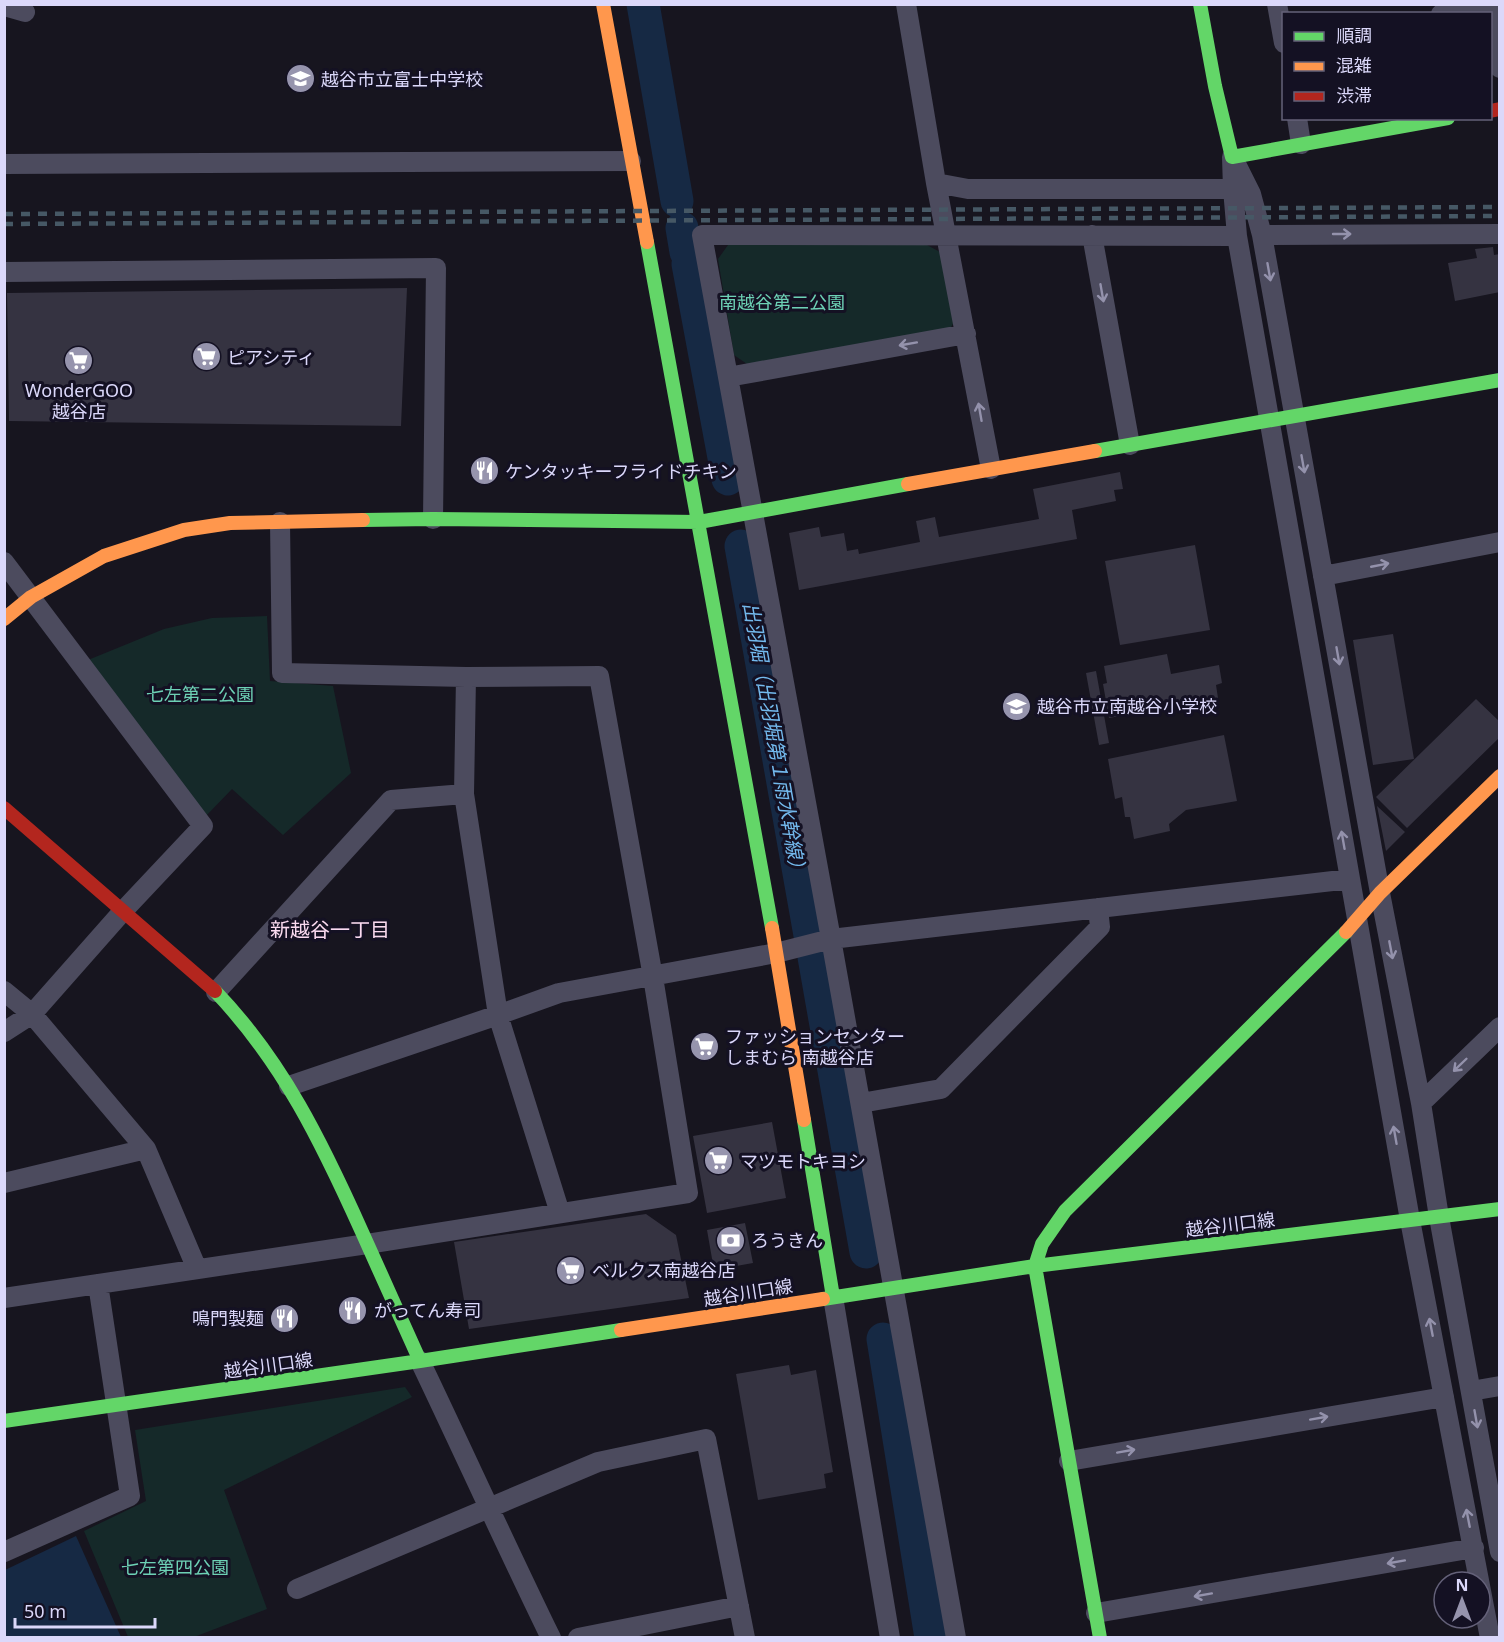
<svg xmlns="http://www.w3.org/2000/svg" width="1504" height="1642" viewBox="0 0 1504 1642" font-family="'Noto Sans','Noto Sans JP',sans-serif">
<style>
.green{fill:#152929}
.water{fill:#162944}
.lines{fill:none;stroke-linecap:round;stroke-linejoin:round}
.river{stroke:#162944;stroke-width:33}
.building{fill:#353341}
.street{stroke:#4c4b5e;stroke-width:20}
.fast{stroke:#63d668;stroke-width:14}
.slow{stroke:#ff974d;stroke-width:14}
.jam{stroke:#b3261e;stroke-width:14}
.rail{stroke:#465865;stroke-width:4.5;stroke-dasharray:9 8;stroke-linecap:butt}
.oneway{stroke:#9492ac}
.labels{text-anchor:middle;dominant-baseline:central;stroke-width:6;stroke-linejoin:round;paint-order:stroke}
.poi-label{font-size:18px;fill:#dbd8fa;stroke:#141123;text-anchor:start}
.park-label{font-size:18px;fill:#6dd1b5;stroke:#141123}
.street-label{font-size:18px;fill:#dbd8fa;stroke:#141123}
.water-label{font-size:20px;font-style:italic;fill:#73b9ed;stroke:#141123}
.neighbourhood-label{font-size:20px;fill:#fadaf0;stroke:#141123}
</style>
<rect width="100%" height="100%" fill="#17151f"/>
<path class="green" d="M 728,245 L 927,245 L 940,252 L 954,322 L 950,329 L 747,364 L 734,355 L 718,259 Z
M 267,616 L 270,681 L 333,686 L 351,773 L 283,835 L 232,789 L 204,818 L 88,660 L 164,629 L 212,618 Z
M 405,1387 L 412,1397 L 224,1490 L 267,1609 L 194,1637 L 128,1637 L 84,1531 L 146,1501 L 135,1430 Z"/>
<path class="water" d="M 76,1536 L 121,1637 L 5,1637 L 5,1570 Z"/>
<g class="lines">
<path class="river" d="M 643,4 L 677,201
M 682,228 L 686,252
M 688,264 L 728,479
M 741,546 L 810,935
M 814,957 L 866,1252
M 883,1339 L 931,1638"/>
</g>
<path class="building" d="M 1493,247 L 1494,255 L 1500,254 L 1500,292 L 1455,301 L 1448,263 L 1477,258 L 1475,249 Z
M 407,288 L 401,426 L 9,421 L 7,293 Z
M 1120,472 L 1123,489 L 1114,490 L 1116,501 L 1072,510 L 1077,539 L 799,590 L 789,533 L 819,527 L 821,537 L 844,533 L 847,551 L 858,549 L 859,554 L 920,542 L 916,521 L 935,517 L 939,537 L 1039,519 L 1033,489 Z
M 1195,545 L 1210,630 L 1120,645 L 1105,561 Z
M 1393,634 L 1414,759 L 1373,765 L 1353,640 Z
M 1167,654 L 1171,674 L 1219,665 L 1222,683 L 1216,685 L 1218,698 L 1109,718 L 1103,684 L 1107,683 L 1104,666 Z
M 1096,671 L 1109,743 L 1099,745 L 1086,673 Z
M 1476,699 L 1500,722 L 1500,737 L 1407,828 L 1376,797 Z
M 1224,735 L 1237,801 L 1186,810 L 1169,824 L 1170,831 L 1134,839 L 1130,817 L 1125,817 L 1122,797 L 1115,799 L 1108,759 Z
M 1377,806 L 1405,832 L 1386,851 Z
M 772,1122 L 786,1198 L 707,1213 L 693,1136 Z
M 646,1214 L 676,1235 L 689,1298 L 469,1329 L 454,1242 Z
M 745,1223 L 753,1263 L 714,1270 L 707,1230 Z
M 789,1365 L 791,1375 L 816,1370 L 833,1472 L 824,1474 L 826,1488 L 758,1500 L 736,1374 Z"/>
<g class="lines">
<path class="street" d="M 906,4 L 936,183 L 968,189 L 1233,189
M 1277,4 L 1284,43
M 4,6 L 25,12
M 1441,14 L 1491,4
M 1490,16 L 1500,68
M 1297,118 L 1301,144
M 1232,157 L 1233,189 L 1237,236 L 1410,1220 L 1490,1638
M 1235,162 L 1251,194 L 1262,235 L 1380,893 L 1421,1103 L 1439,1217 L 1500,1552
M 4,164 L 631,161
M 936,183 L 991,469
M 1092,235 L 1130,445
M 1262,235 L 1500,234
M 4,272 L 436,268 L 433,519
M 728,377 L 966,334
M 4,562 L 203,826 L 123,911 L 32,1014 L 4,1032
M 1323,576 L 1500,542
M 466,677 L 464,794 L 498,1015 L 560,1213
M 4,991 L 32,1014 L 146,1149 L 197,1269
M 216,992 L 391,800 L 464,794
M 289,1086 L 498,1015 L 559,993 L 776,953 L 831,939 L 1350,879
M 861,1103 L 941,1089 L 1100,927 L 1098,908
M 1421,1103 L 1500,1027
M 4,1183 L 146,1149
M 833,1297 L 890,1638
M 4,1298 L 367,1244 L 688,1193 L 653,977 L 599,676 L 466,677 L 282,673 L 280,522
M 420,1361 C 464,1453 506,1546 551,1638
M 1471,1391 L 1500,1386
M 1069,1461 L 1444,1397
M 4,1552 L 130,1496 L 98,1284
M 297,1589 L 598,1462 L 706,1439 L 745,1638
M 1096,1613 L 1474,1548
M 578,1638 L 739,1606
M 956,1638 L 831,939 L 702,235 L 1237,236"/>
<path class="fast" d="M 1200,4 L 1215,86 L 1232,157 L 1448,118
M 647,242 L 772,928
M 1095,451 L 1500,380
M 363,520 L 433,519 L 699,522 L 908,484
M 215,991 C 283,1062 322,1143 362,1232 C 381,1275 401,1318 420,1361
M 804,1120 L 833,1297
M 823,1299 L 1035,1266 L 1500,1209
M 4,1421 L 420,1361 L 621,1330
M 1100,1638 L 1035,1266 L 1042,1244 L 1065,1211 L 1346,932"/>
<path class="slow" d="M 603,4 L 647,242
M 908,484 L 1095,451
M 4,619 L 31,597 L 104,556 L 184,530 L 230,523 L 363,520
M 772,928 L 804,1120
M 1346,932 L 1380,893 L 1500,776
M 621,1330 L 823,1299"/>
<path class="jam" d="M 1490,111 L 1500,109
M 4,808 L 215,991"/>
<path class="rail" d="M 4,214 L 1500,207
M 4,224 L 1500,216"/>
</g>
<defs><path id="oneway-shaft" d="M-6 0H5M1.5-3L5.5 0L1.5 3" fill="none" stroke-width="1.6" stroke-linecap="round" stroke-linejoin="round" transform="scale(1.5)"/></defs>
<g class="oneway">
<use href="#oneway-shaft" transform="translate(1342 234)"/>
<use href="#oneway-shaft" transform="translate(1269 272) rotate(80)"/>
<use href="#oneway-shaft" transform="translate(1102 293) rotate(80)"/>
<use href="#oneway-shaft" transform="translate(908 344) rotate(170)"/>
<use href="#oneway-shaft" transform="translate(980 412) rotate(-100)"/>
<use href="#oneway-shaft" transform="translate(1303 464) rotate(80)"/>
<use href="#oneway-shaft" transform="translate(1380 565) rotate(-11)"/>
<use href="#oneway-shaft" transform="translate(1338 656) rotate(80)"/>
<use href="#oneway-shaft" transform="translate(1343 840) rotate(-100)"/>
<use href="#oneway-shaft" transform="translate(1391 950) rotate(79)"/>
<use href="#oneway-shaft" transform="translate(1460 1065) rotate(136)"/>
<use href="#oneway-shaft" transform="translate(1395 1135) rotate(-100)"/>
<use href="#oneway-shaft" transform="translate(1431 1327) rotate(-101)"/>
<use href="#oneway-shaft" transform="translate(1319 1418) rotate(-10)"/>
<use href="#oneway-shaft" transform="translate(1476 1419) rotate(80)"/>
<use href="#oneway-shaft" transform="translate(1126 1451) rotate(-10)"/>
<use href="#oneway-shaft" transform="translate(1468 1518) rotate(-101)"/>
<use href="#oneway-shaft" transform="translate(1396 1562) rotate(170)"/>
<use href="#oneway-shaft" transform="translate(1203 1595) rotate(170)"/>
</g>
<defs>
<symbol id="school-disc" viewBox="-11 -11 22 22"><circle r="9.5" fill="#9694ad" stroke="#141123"/><path d="M0-5L7-2L0 1L-7-2ZM-4 1L0 2.5L4 1V4Q0 6-4 4Z" fill="#fff"/></symbol>
<symbol id="supermarket-disc" viewBox="-11 -11 22 22"><circle r="9.5" fill="#9694ad" stroke="#141123"/><path d="M-6-5.5h2.5l.6 2H6L4.5 2H-2.5L-4.4-4H-6ZM-1.5 3.2a1.3 1.3 0 1 0 .1 0ZM3 3.2a1.3 1.3 0 1 0 .1 0Z" fill="#fff"/></symbol>
<symbol id="restaurant-disc" viewBox="-11 -11 22 22"><circle r="9.5" fill="#9694ad" stroke="#141123"/><path d="M-5-6h1v4h1v-4h1v4h1v-4h1v5L-1.5 .5V6h-2V.5L-5-1ZM5-6V6H3V1.5H1.5Q1.5-4 5-6Z" fill="#fff"/></symbol>
<symbol id="bank-disc" viewBox="-11 -11 22 22"><circle r="9.5" fill="#9694ad" stroke="#141123"/><path d="M-6-4H6V4H-6ZM0-2.3a2.3 2.3 0 1 0 0 4.6a2.3 2.3 0 1 0 0-4.6Z" fill="#fff"/></symbol>
</defs>
<g fill-rule="evenodd">
<use href="#school-disc" x="284" y="62" width="33" height="33"/>
<use href="#supermarket-disc" x="190" y="340" width="33" height="33"/>
<use href="#supermarket-disc" x="62" y="344" width="33" height="33"/>
<use href="#restaurant-disc" x="468" y="454" width="33" height="33"/>
<use href="#school-disc" x="1000" y="690" width="33" height="33"/>
<use href="#supermarket-disc" x="688" y="1030" width="33" height="33"/>
<use href="#supermarket-disc" x="702" y="1144" width="33" height="33"/>
<use href="#bank-disc" x="714" y="1224" width="33" height="33"/>
<use href="#supermarket-disc" x="554" y="1254" width="33" height="33"/>
<use href="#restaurant-disc" x="336" y="1294" width="33" height="33"/>
<use href="#restaurant-disc" x="268" y="1302" width="33" height="33"/>
</g>
<g class="labels">
<g class="poi-label">
<text x="321" y="79">越谷市立富士中学校</text>
<text x="227" y="357">ピアシティ</text>
<text x="79" y="390" text-anchor="middle">WonderGOO<tspan x="79" dy="21">越谷店</tspan></text>
<text x="505" y="471">ケンタッキーフライドチキン</text>
<text x="1037" y="706">越谷市立南越谷小学校</text>
<text x="725" y="1036">ファッションセンター<tspan x="725" dy="21">しまむら 南越谷店</tspan></text>
<text x="740" y="1161">マツモトキヨシ</text>
<text x="751" y="1240">ろうきん</text>
<text x="592" y="1270">ベルクス南越谷店</text>
<text x="374" y="1310">がってん寿司</text>
<text x="264" y="1318" text-anchor="end">鳴門製麺</text>
</g>
<g class="park-label">
<text x="782" y="302">南越谷第二公園</text>
<text x="200" y="694">七左第二公園</text>
<text x="175" y="1567">七左第四公園</text>
</g>
<g class="street-label">
<text transform="translate(1230 1224) rotate(-7)">越谷川口線</text>
<text transform="translate(748 1292) rotate(-9)">越谷川口線</text>
<text transform="translate(268 1365) rotate(-8)">越谷川口線</text>
</g>
<g class="water-label">
<text transform="translate(775 740) rotate(80)">出羽堀（出羽堀第１雨水幹線）</text>
</g>
<g class="neighbourhood-label">
<text x="330" y="929">新越谷一丁目</text>
</g>
</g>
<rect width="1504" height="1642" fill="none" stroke="#dbd8fa" stroke-width="12"/>
<rect x="1282" y="12" width="210" height="108" fill="#141123" stroke="#646179" stroke-width="1.5"/>
<rect x="1294" y="32" width="30" height="9" fill="#63d668" stroke="#646179" stroke-width="1.5"/>
<text x="1336" y="42" font-size="18" fill="#dbd8fa">順調</text>
<rect x="1294" y="62" width="30" height="9" fill="#ff974d" stroke="#646179" stroke-width="1.5"/>
<text x="1336" y="72" font-size="18" fill="#dbd8fa">混雑</text>
<rect x="1294" y="92" width="30" height="9" fill="#b3261e" stroke="#646179" stroke-width="1.5"/>
<text x="1336" y="102" font-size="18" fill="#dbd8fa">渋滞</text>
<g transform="translate(1462 1600)"><circle r="28" fill="#141123" stroke="#646179" stroke-width="1.5"/>
<path d="M0-4.5L10 22L0 15L-10 22Z" fill="#9694ad"/>
<text y="-9" font-size="16" font-weight="bold" text-anchor="middle" fill="#dbd8fa">N</text>
</g>
<path d="M15 1618v9h140v-9" fill="none" stroke="#dbd8fa" stroke-width="3"/>
<text x="24" y="1618" font-size="18" fill="#dbd8fa" stroke="#141123" stroke-width="4.5" paint-order="stroke">50 m</text>
</svg>
